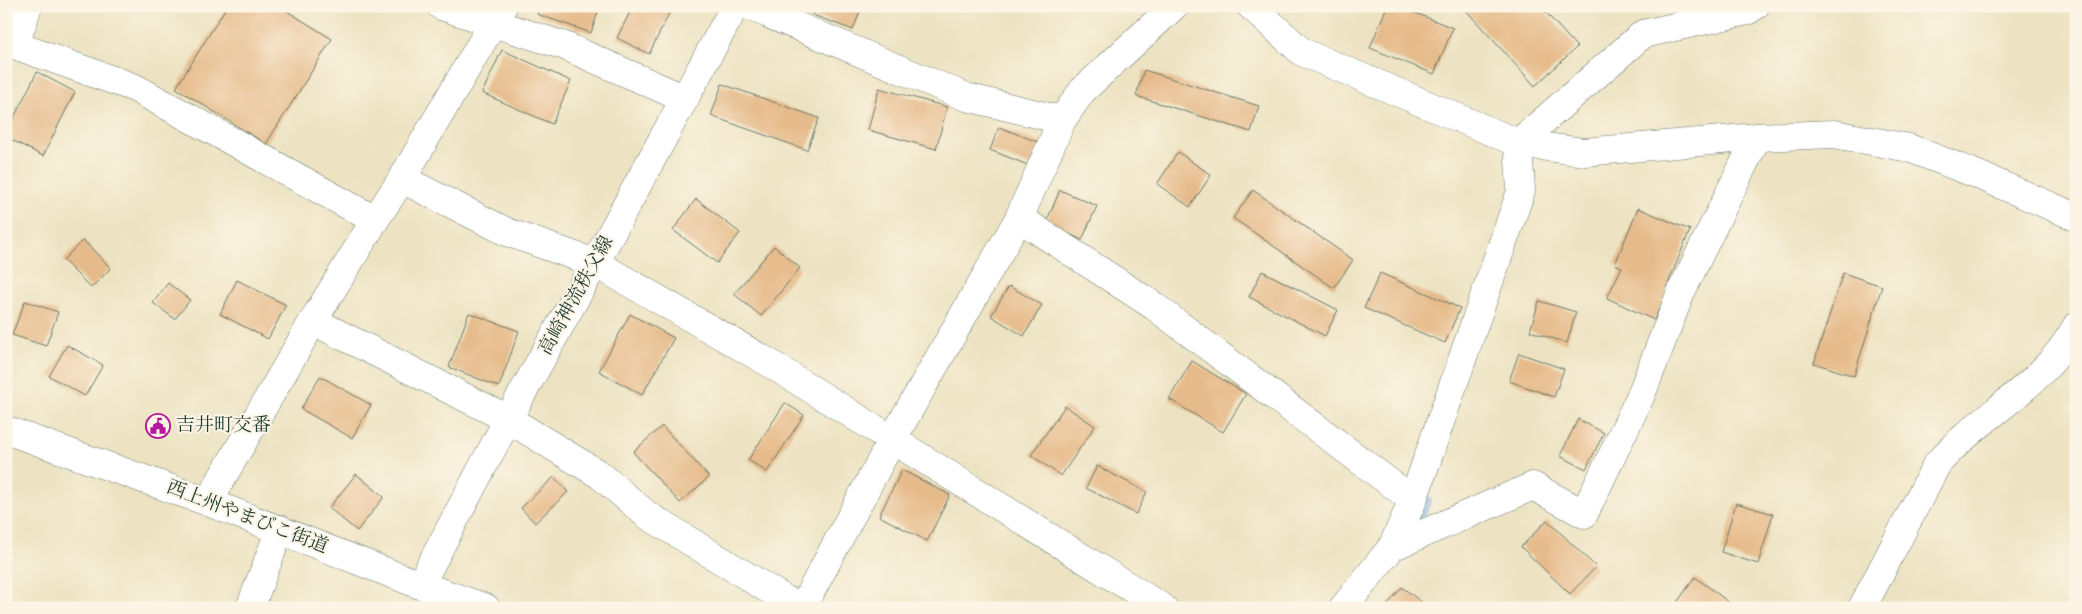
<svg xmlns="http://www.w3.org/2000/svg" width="2082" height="614" viewBox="0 0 2082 614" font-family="'Sorts Mill Goudy','Noto Serif JP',serif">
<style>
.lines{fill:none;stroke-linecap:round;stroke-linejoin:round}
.stream{stroke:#71a9e0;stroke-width:9}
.building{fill:#e6bb8b}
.street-casing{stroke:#677766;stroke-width:29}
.primary-casing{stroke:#677766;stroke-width:29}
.highway-casing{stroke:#677766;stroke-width:29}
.street{stroke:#fff;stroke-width:28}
.primary{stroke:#fff;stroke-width:28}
.highway{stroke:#fff;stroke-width:28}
.labels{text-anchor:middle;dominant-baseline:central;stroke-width:4;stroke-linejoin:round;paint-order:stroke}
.street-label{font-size:19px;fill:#1f3d34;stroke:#fcf5e5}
.poi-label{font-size:19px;fill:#1f3d34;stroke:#fcf5e5;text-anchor:start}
</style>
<rect width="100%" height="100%" fill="#fcf5e5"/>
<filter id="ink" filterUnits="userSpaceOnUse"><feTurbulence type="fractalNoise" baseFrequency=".02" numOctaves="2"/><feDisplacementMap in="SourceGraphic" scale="10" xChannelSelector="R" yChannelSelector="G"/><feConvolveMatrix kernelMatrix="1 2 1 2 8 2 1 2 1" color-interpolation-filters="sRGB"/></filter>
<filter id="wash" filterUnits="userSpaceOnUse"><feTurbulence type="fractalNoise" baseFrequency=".0096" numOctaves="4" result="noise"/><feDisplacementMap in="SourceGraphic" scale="20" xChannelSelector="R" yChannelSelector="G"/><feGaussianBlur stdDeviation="1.12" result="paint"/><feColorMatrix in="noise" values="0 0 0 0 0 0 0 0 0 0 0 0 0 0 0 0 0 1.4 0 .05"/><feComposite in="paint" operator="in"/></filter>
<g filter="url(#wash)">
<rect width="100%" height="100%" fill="#ede3c3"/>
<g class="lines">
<path class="stream" d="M 1758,16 L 1775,6
M 1416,529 L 1427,500"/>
</g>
<g id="blocks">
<path class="building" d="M 227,6 L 279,6 L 332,39 L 266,144 L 176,88 Z
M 540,6 L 600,6 L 591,33 L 537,14 Z
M 633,6 L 659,6 L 670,12 L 649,54 L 617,38 Z
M 816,6 L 862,6 L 853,30 L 813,15 Z
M 1387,6 L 1398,6 L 1453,28 L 1434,74 L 1370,48 Z
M 1462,6 L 1540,6 L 1577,47 L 1535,86 Z
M 502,50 L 571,81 L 552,124 L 482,93 Z
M 1144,70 L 1259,106 L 1251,132 L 1136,96 Z
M 37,72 L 75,92 L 43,156 L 6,137 L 6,133 Z
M 722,84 L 819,118 L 807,150 L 711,116 Z
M 879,88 L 947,107 L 936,149 L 868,130 Z
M 999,127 L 1053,148 L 1043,171 L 990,150 Z
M 1178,152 L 1211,175 L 1190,207 L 1157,184 Z
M 1060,190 L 1097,206 L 1082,240 L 1046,223 Z
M 1253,190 L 1353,260 L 1334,288 L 1233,218 Z
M 696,199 L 740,233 L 717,263 L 673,230 Z
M 1638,208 L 1690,230 L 1667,286 L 1669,287 L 1654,320 L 1607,298 L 1622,267 L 1615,264 Z
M 83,240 L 111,268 L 91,288 L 63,260 Z
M 774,246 L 800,268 L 761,316 L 734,294 Z
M 1262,271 L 1338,310 L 1325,336 L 1249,297 Z
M 1380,273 L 1460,308 L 1445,343 L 1364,308 Z
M 1843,273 L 1882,286 L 1854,376 L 1814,363 Z
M 237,280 L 286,305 L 268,339 L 220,314 Z
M 168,283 L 190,300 L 175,319 L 153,303 Z
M 1009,286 L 1042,305 L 1024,336 L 991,316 Z
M 25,301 L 58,312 L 46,346 L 12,335 Z
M 1539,301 L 1576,312 L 1567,343 L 1530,331 Z
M 469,313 L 519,331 L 499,387 L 449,367 Z
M 630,314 L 674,338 L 642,395 L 599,371 Z
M 67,345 L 103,365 L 85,396 L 49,376 Z
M 1519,353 L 1564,369 L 1554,397 L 1509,381 Z
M 1192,361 L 1246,394 L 1223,432 L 1169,399 Z
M 320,376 L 371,405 L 352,438 L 301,409 Z
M 785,403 L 804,415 L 767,472 L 748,460 Z
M 1065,406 L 1095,426 L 1061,476 L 1031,455 Z
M 1578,419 L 1604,433 L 1586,469 L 1560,456 Z
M 662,426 L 709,477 L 680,503 L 633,452 Z
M 1097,466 L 1147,492 L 1136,514 L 1086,488 Z
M 902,470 L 950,495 L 927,541 L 879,516 Z
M 356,474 L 384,497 L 357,531 L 329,508 Z
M 554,477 L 568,492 L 535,523 L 521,508 Z
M 1736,503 L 1773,514 L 1758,564 L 1721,552 Z
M 1547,520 L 1596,567 L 1570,594 L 1521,547 Z
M 1695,577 L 1734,606 L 1732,608 L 1673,608 Z
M 1402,587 L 1429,608 L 1385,608 Z"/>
</g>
</g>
<g filter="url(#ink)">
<use href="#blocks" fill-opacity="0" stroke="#677766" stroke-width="1"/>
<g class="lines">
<defs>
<path id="street" d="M 441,6 L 565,46 L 685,99
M 749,6 L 966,97 L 1062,120
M 1251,6 L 1302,52 L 1518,143 L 1584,152 L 1757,137 L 1834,134 L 1909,148 L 1971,172 L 2076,217
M 6,42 L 135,88 L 375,220
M 15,45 L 28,6
M 402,179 L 507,232 L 595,263 L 766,361 L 1163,608
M 1019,218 L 1154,306 L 1413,500
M 313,321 L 508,419 L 600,475 L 647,515 L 799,608
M 208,502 L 313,321 L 375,220 L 402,179 L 503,6
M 1392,547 L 1533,486 L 1584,514 L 1641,395 L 1681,292 L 1757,137
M 250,608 L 280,529
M 802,608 L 892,440 L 1019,218 L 1062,120 L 1082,91 L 1174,6
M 1343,608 L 1392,547 L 1413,500 L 1521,191 L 1518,143 L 1643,34 L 1747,11 L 1755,6
M 1862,608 L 1937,464 C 1980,415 2044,386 2076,327"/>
<path id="primary" d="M 420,585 L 508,419 L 595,263 L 735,6"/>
<path id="highway" d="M 6,430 L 208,502 L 420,585 L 486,608"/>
</defs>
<use href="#street" class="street-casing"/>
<use href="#primary" class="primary-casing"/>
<use href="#highway" class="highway-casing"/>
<use href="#street" class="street"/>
<use href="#primary" class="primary"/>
<use href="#highway" class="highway"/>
</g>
</g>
<defs>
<symbol id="civic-ring" viewBox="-11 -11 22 22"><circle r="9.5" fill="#fcf5e5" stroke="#b5179e" stroke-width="1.5"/><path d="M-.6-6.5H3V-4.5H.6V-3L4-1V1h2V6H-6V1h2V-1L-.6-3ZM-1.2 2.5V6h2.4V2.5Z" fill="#b5179e"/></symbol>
</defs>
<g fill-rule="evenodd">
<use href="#civic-ring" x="144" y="412" width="28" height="28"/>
</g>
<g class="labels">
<g class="street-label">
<text transform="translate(577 296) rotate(-61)">高崎神流秩父線</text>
<text transform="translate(247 518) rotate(21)">西上州やまびこ街道</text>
</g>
<g class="poi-label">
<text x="176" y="426">吉井町交番</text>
</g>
</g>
<rect width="2082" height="614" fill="none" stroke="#fcf5e5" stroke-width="25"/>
</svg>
